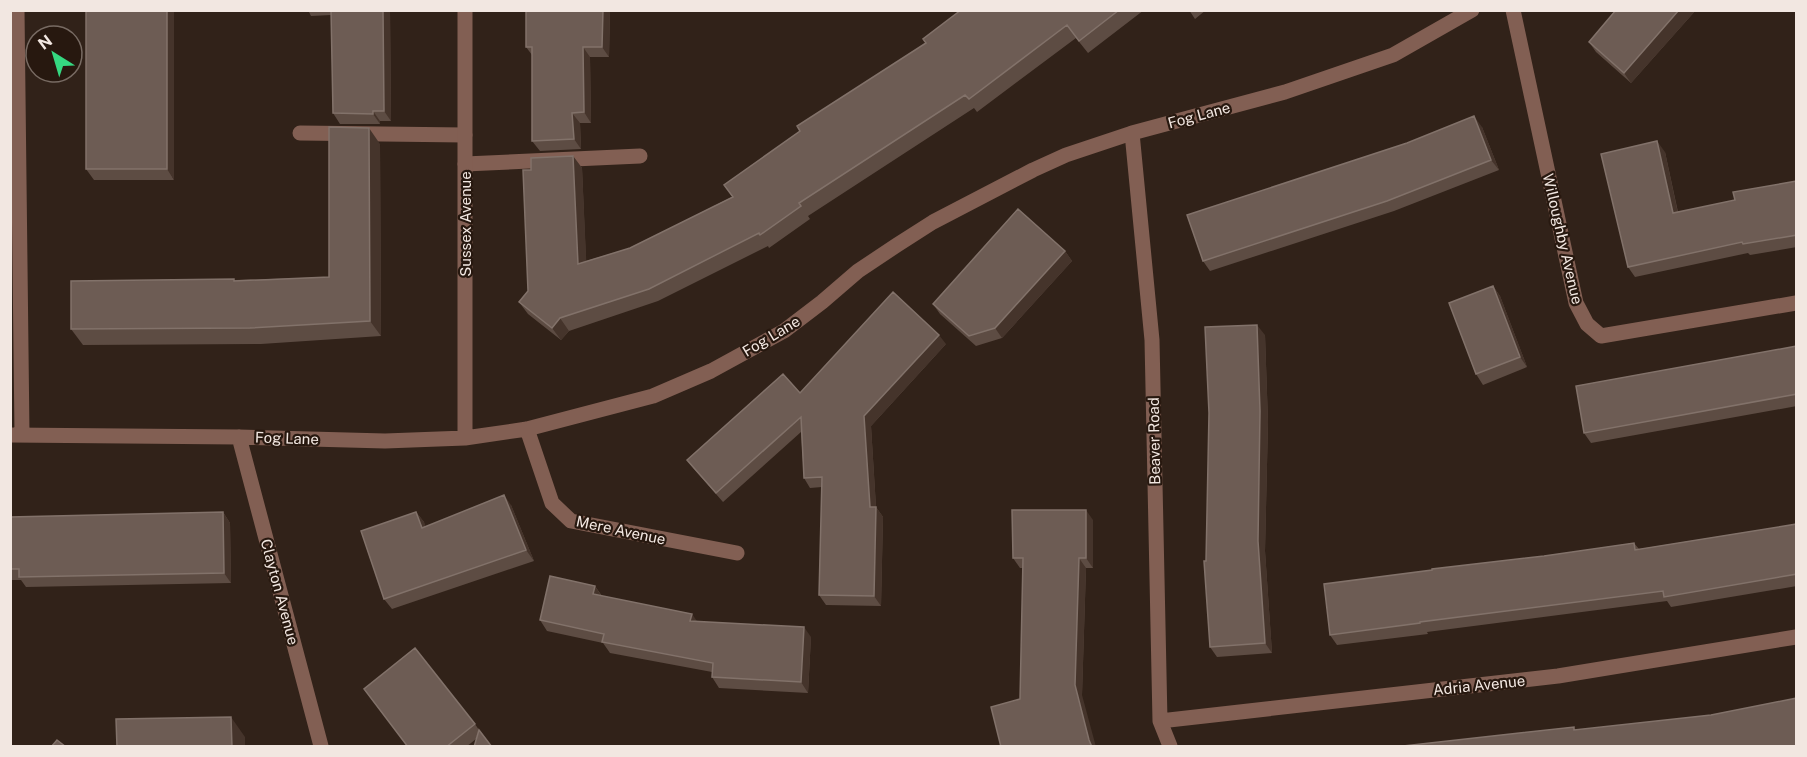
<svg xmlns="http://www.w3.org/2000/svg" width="1807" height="757" viewBox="0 0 1807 757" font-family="'Public Sans',sans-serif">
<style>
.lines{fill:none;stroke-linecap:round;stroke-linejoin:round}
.lane{stroke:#825f53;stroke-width:15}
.street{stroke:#825f53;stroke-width:15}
.wall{fill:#5d4c43}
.shaded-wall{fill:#45342b}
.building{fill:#6d5c54;stroke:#82726a;stroke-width:1.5}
.labels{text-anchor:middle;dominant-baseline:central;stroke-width:4.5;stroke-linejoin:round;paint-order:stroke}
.street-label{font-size:15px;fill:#f2e7e1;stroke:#27180f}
</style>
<rect width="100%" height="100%" fill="#312219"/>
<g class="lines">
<path class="lane" d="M 300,133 L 465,135
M 465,164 L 640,156"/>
<path class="street" d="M 17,10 L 22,435
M 465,10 L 465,438
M 1513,10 L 1576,303 L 1587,324 L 1601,336 L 1796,303
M 1132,133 L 1152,340 L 1160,721 L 1170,746
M 527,429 L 552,503 L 571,521 L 737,553
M 10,435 L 239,437 L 385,441 L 465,438 L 527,429 L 653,396 L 711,371 L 784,331 L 822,302 L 858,271 L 897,245 L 933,222 L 1033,170 L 1066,155 L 1132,133 L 1285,92 L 1393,55 L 1472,10
M 239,437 L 321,746
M 1160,721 L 1558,676 L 1796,637"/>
</g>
<path class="wall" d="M 86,10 L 174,180 L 94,180 L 86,169 Z
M 308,10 L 390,10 L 391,121 L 380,121 L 380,124 L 340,124 L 333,113 L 331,15 L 311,16 Z
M 526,10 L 610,10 L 609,57 L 590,57 L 591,123 L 580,123 L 581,149 L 540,151 L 532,141 L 532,55 L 526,47 Z
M 961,10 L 1144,10 L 1088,53 L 1076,38 L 977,112 L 974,108 L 808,216 L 810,219 L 769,248 L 768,246 L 658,301 L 569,331 L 561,340 L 528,314 L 519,302 L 528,291 L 531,170 L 573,156 L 582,168 L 586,261 L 630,248 L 732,197 L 926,43 Z
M 1189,10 L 1206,10 L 1195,19 Z
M 1616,10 L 1696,10 L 1631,83 L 1596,52 L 1589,42 Z
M 1482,127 L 1499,170 L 1394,211 L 1210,271 L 1203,261 Z
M 380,144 L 381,336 L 261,344 L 83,345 L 71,329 L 235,280 L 329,277 Z
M 1665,152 L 1678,212 L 1735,200 L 1797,181 L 1797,247 L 1750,255 L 1748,253 L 1635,277 L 1628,267 Z
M 1065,251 L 1072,261 L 1002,338 L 976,346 L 940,314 L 933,304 Z
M 1493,286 L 1500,296 L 1527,367 L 1483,385 L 1476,374 Z
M 1265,335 L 1268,422 L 1265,551 L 1272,653 L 1217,657 L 1210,647 L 1206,561 Z
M 946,344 L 871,426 L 876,507 L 883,517 L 881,606 L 826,605 L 819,595 L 822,487 L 810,488 L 804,478 L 801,432 L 723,502 L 694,469 L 687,460 L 800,393 Z
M 1797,346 L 1797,406 L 1591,443 L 1584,433 Z
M 511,505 L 534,561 L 392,609 L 384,599 L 416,512 L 424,522 L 425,527 Z
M 223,512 L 230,523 L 231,583 L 26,587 L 21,580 L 10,580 L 10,517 Z
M 1093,520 L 1093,568 L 1086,568 L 1082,695 L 1020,699 L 1023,568 L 1020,568 L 1013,558 Z
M 1797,524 L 1797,586 L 1671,607 L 1667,601 L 1427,632 L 1428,634 L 1337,645 L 1330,635 L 1544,556 L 1634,543 L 1639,549 Z
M 595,586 L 602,596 L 697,622 L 811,637 L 808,693 L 719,688 L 712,677 L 712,672 L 610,653 L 603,643 L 547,631 L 540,620 Z
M 364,689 L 475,724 L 479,730 L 476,739 L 466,747 L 408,747 Z"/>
<path class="shaded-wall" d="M 167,10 L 174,10 L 174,180 L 167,169 Z
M 383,10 L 390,10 L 391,121 L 384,111 Z
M 603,10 L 610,10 L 609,57 L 602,47 Z
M 1679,10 L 1696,10 L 1631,83 L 1624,73 Z
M 583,47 L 590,57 L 591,123 L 584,112 Z
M 373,111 L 380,121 L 380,124 L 373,114 Z
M 572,113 L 580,123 L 581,149 L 574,139 Z
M 1474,116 L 1482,127 L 1499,170 L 1491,160 Z
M 369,128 L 380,144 L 381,336 L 370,321 Z
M 1657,141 L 1665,152 L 1680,223 L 1673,213 Z
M 573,156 L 582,168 L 587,277 L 578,264 Z
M 1065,251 L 1072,261 L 1002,338 L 995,328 Z
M 1493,286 L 1500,296 L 1527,367 L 1520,357 Z
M 560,318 L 569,331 L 561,340 L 552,328 Z
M 1257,325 L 1265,335 L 1268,422 L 1265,551 L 1272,653 L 1265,643 L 1258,541 Z
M 939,335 L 946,344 L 871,426 L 876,507 L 883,517 L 881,606 L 874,596 L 870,507 L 864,416 Z
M 504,495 L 511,505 L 534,561 L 526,550 Z
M 1086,510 L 1093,520 L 1093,568 L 1086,558 Z
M 223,512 L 230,523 L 231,583 L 224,573 Z
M 416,512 L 424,522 L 429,539 L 422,528 Z
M 1079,558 L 1086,568 L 1082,695 L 1096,747 L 1092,747 L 1089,740 L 1075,685 Z
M 595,586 L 602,597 L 593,594 Z
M 692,614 L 699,624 L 690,621 Z
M 804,627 L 811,637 L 808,693 L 801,682 Z
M 231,717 L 245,737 L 245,747 L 232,747 Z"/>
<path class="building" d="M 86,10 L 167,10 L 167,169 L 86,169 Z
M 331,10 L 383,10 L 384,111 L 373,111 L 373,114 L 333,113 Z
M 526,10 L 603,10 L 602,47 L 583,47 L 584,112 L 572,113 L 574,139 L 532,141 L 532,47 L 526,47 Z
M 961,10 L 1119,10 L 1079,41 L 1067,25 L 969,99 L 965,95 L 799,203 L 801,206 L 760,235 L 759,233 L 649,289 L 560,318 L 552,328 L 519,302 L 528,291 L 523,170 L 531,170 L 531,158 L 573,156 L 578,264 L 630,248 L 733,197 L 724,185 L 800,131 L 797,126 L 926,43 L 923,39 Z
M 1616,10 L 1679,10 L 1624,73 L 1589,42 Z
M 1474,116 L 1491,160 L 1387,201 L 1203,261 L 1187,215 L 1407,143 Z
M 329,127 L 369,128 L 370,321 L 250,328 L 71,329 L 71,281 L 234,279 L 234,281 L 329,277 Z
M 1657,141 L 1673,213 L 1735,200 L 1733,192 L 1797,181 L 1797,235 L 1743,244 L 1742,242 L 1628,267 L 1601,154 Z
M 1018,209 L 1065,251 L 995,328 L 969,336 L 933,304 Z
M 1493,286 L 1520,357 L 1476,374 L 1449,303 Z
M 893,292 L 939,335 L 864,416 L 870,507 L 876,507 L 874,596 L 819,595 L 822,477 L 804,478 L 801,417 L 716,493 L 687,460 L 783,374 L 800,393 Z
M 1257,325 L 1260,411 L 1258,541 L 1265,643 L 1210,647 L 1204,561 L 1206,561 L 1209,413 L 1205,327 Z
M 1797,346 L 1797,394 L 1584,433 L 1576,386 Z
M 504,495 L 526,550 L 384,599 L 361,531 L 416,512 L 422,528 Z
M 1012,510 L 1086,510 L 1086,558 L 1079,558 L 1075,685 L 1089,740 L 1092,747 L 1001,747 L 991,707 L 1020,699 L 1023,558 L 1013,558 Z
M 223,512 L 224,573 L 19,577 L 19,569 L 10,569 L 10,517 Z
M 1797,524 L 1797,574 L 1664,597 L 1663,591 L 1420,622 L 1420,623 L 1330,635 L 1324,584 L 1432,570 L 1432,569 L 1544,556 L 1634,543 L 1635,550 Z
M 550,576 L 595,586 L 593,594 L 692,614 L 690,621 L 804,627 L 801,682 L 712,677 L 713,663 L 602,642 L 604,634 L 540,620 Z
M 415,648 L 475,724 L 446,747 L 408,747 L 364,689 Z
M 1797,698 L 1797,747 L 1394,747 L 1574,727 L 1574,730 L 1711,715 Z
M 231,717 L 232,747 L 117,747 L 116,719 Z
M 479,730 L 492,747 L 474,747 Z
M 57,740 L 66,747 L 51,747 Z"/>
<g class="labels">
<g class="street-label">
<text transform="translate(1199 115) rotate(-15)">Fog Lane</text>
<text transform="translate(465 224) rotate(-90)">Sussex Avenue</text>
<text transform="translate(1563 239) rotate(77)">Willoughby Avenue</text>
<text transform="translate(771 336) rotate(-31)">Fog Lane</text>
<text transform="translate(287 438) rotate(2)">Fog Lane</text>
<text transform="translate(1154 441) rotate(-91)">Beaver Road</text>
<text transform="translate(621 530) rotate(12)">Mere Avenue</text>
<text transform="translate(280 592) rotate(75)">Clayton Avenue</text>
<text transform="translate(1479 685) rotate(-6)">Adria Avenue</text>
</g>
</g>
<rect width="1807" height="757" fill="none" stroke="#f2e7e1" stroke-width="24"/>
<g transform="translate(54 54) rotate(323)"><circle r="28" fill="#27180f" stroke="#786b63" stroke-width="1.5"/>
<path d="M0-4.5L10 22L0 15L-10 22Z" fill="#35d881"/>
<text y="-9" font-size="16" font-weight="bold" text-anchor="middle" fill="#f2e7e1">N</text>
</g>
</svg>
